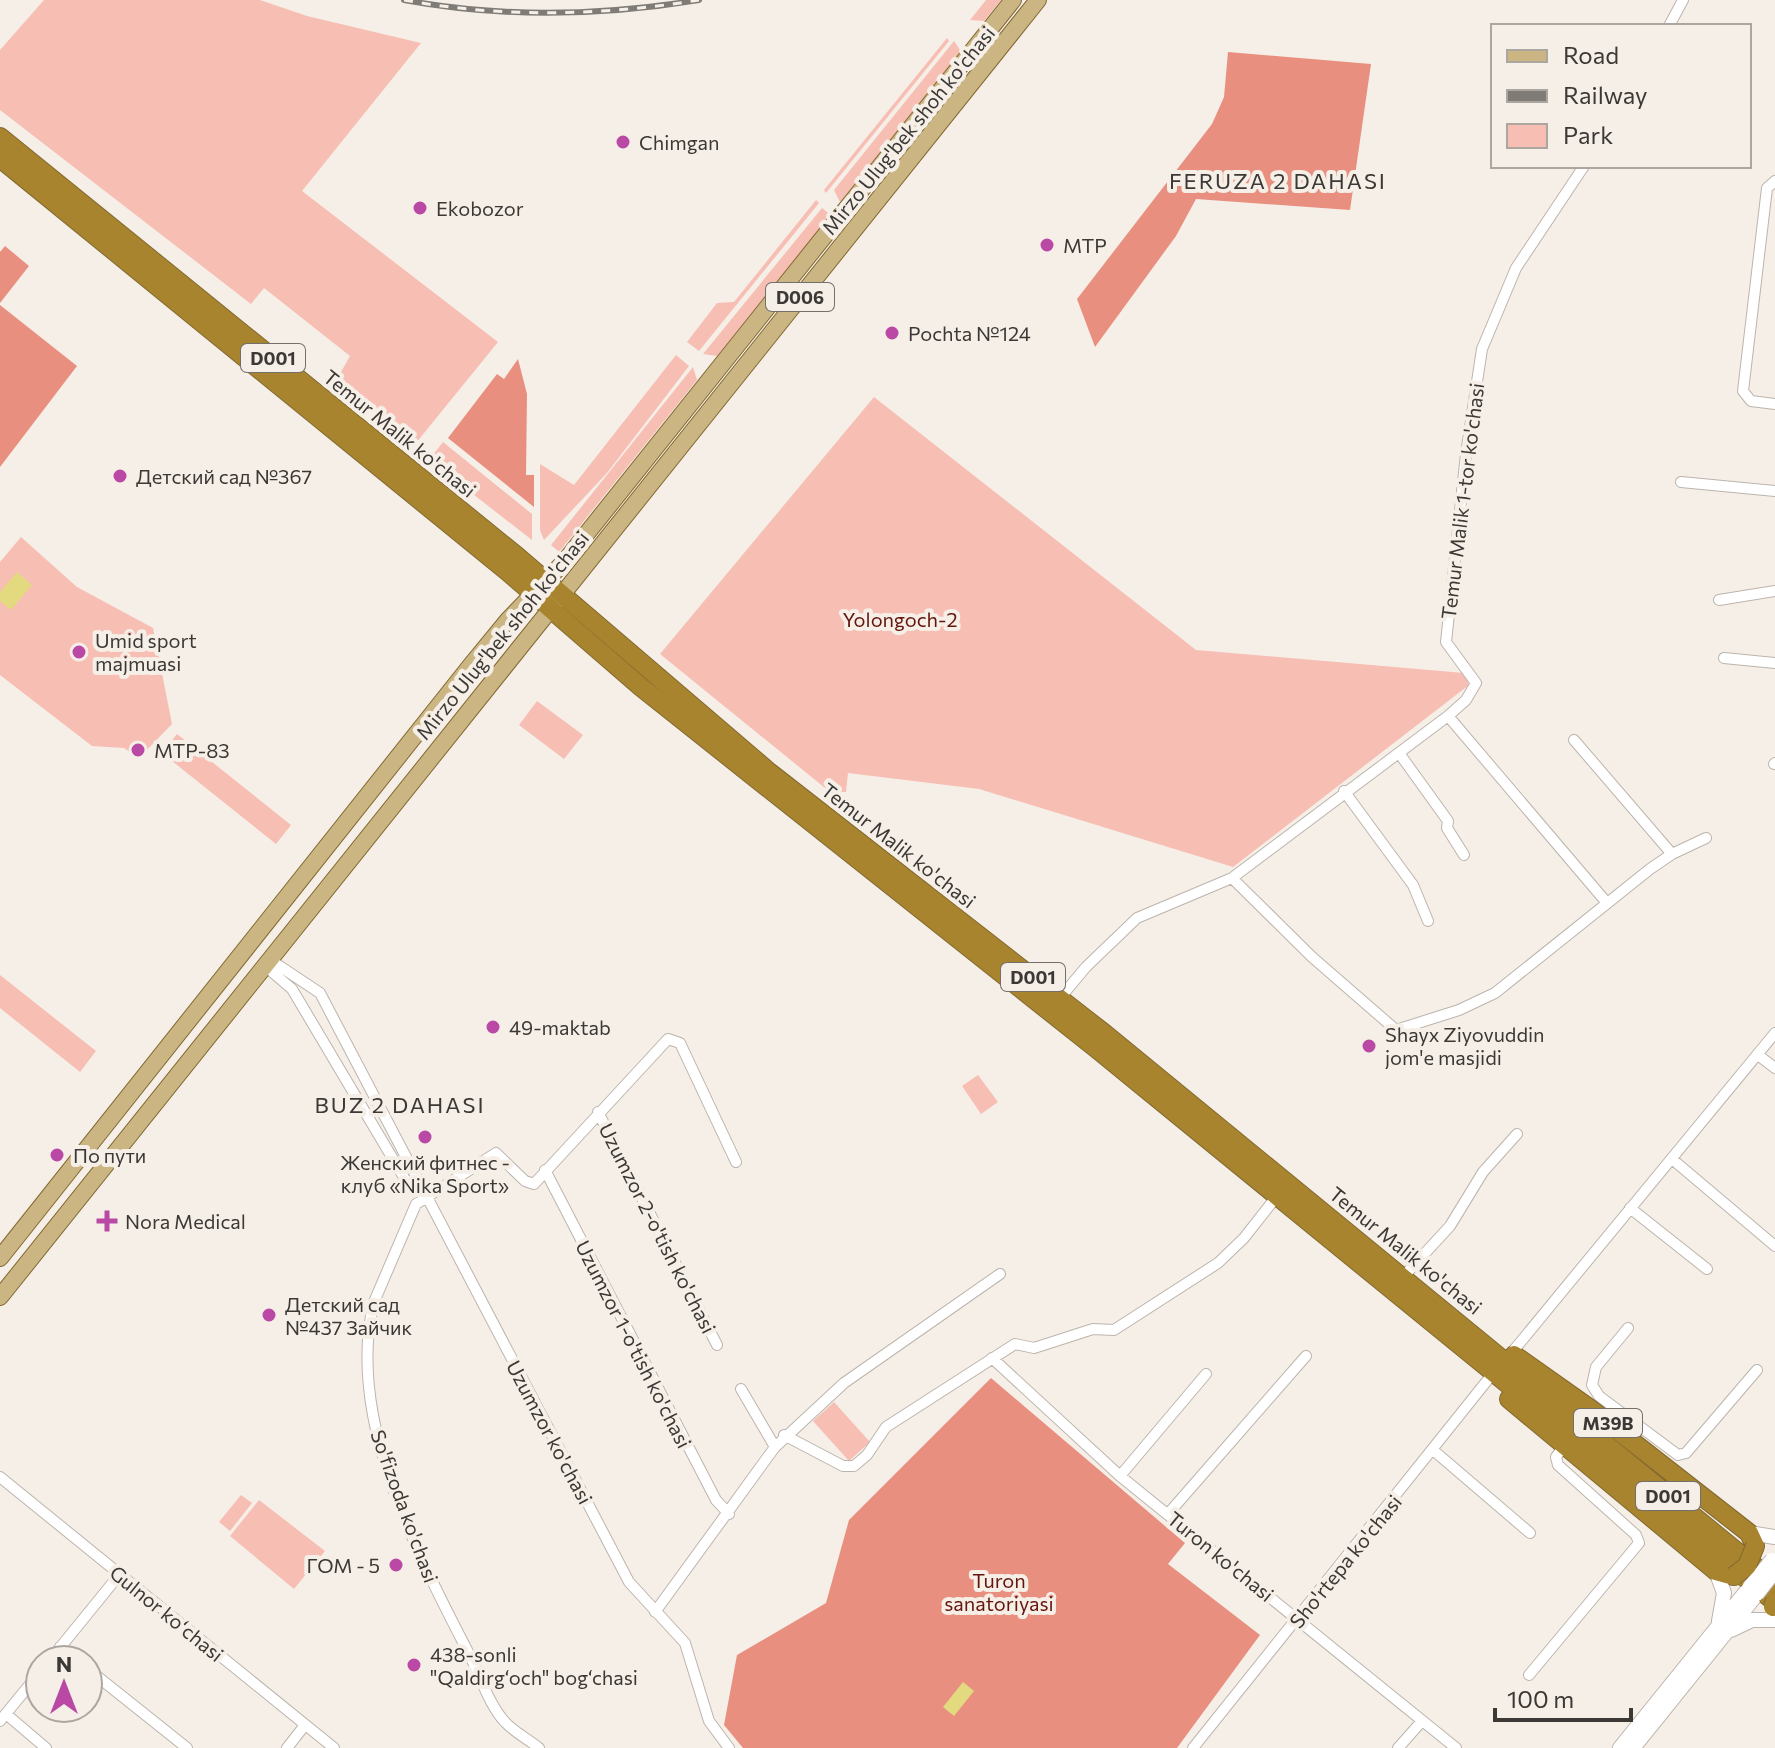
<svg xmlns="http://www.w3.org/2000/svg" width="1775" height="1748" viewBox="0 0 1775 1748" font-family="Commissioner,sans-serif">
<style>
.green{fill:#f7beb4}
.forest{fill:#e88f80}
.water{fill:#e3da80}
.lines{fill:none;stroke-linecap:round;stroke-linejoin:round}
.street-casing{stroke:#bcb4ad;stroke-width:12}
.secondary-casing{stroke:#bcb4ad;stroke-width:16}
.primary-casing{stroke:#826931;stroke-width:18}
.highway-casing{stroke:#826931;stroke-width:20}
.street{stroke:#fff;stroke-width:10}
.secondary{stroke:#fff;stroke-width:14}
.primary{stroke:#cbb582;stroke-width:16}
.highway{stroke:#a8842f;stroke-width:18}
.rail-casing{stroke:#7f7b76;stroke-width:6}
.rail{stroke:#f6efe7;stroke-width:3;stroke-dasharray:9;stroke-linecap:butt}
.secondary-bridge-casing{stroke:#bcb4ad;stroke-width:16;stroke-linecap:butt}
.highway-bridge-casing{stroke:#826931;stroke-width:20;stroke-linecap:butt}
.secondary-bridge{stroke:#fff;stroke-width:14}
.highway-bridge{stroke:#a8842f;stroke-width:18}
.poi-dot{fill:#b949a5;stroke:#f6efe7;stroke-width:3}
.labels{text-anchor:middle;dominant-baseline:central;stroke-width:8;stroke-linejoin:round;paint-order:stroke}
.shield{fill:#f6efe7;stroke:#736f6a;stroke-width:2}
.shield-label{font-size:18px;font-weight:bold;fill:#3b3835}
.street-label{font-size:20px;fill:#3b3835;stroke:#f6efe7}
.poi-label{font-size:20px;fill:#3b3835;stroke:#f6efe7;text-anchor:start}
.park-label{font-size:20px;fill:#64150c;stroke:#f6efe7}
.neighbourhood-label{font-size:22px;letter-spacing:2px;fill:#3b3835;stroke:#f6efe7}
</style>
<rect width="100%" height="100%" fill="#f6efe7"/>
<path class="green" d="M 44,0 L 260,0 L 307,16 L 421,43 L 302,191 L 498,342 L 416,443 L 337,379 L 350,356 L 264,288 L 251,304 L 0,110 L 0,50 Z
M 986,0 L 1001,0 L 984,21 L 970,20 Z
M 947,38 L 949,41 L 826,193 L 824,190 Z
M 954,41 L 961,51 L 840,202 L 834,190 Z
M 816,200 L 819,203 L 699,351 L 687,342 L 717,303 L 734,302 Z
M 822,208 L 831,215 L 717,356 L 703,354 Z
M 676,355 L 689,366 L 607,473 L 544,540 L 540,530 L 540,464 L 574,485 Z
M 693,367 L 697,380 L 559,552 L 551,545 Z
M 874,397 L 1196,650 L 1464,673 L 1469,685 L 1233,867 L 979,789 L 848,773 L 846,792 L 830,792 L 660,654 Z
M 443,442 L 532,514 L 532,540 L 429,460 Z
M 21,537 L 77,587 L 153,628 L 172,724 L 139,758 L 124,748 L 92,746 L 0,675 L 0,562 Z
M 537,701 L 583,735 L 564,759 L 519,725 Z
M 177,734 L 291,825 L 276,844 L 162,753 Z
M 0,975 L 96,1051 L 80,1072 L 0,1008 Z
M 978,1075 L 998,1102 L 981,1114 L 962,1086 Z
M 834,1402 L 870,1442 L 849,1461 L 813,1421 Z
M 241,1495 L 252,1503 L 230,1531 L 219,1522 Z
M 259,1500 L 325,1551 L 294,1589 L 230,1536 Z"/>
<path class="forest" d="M 1228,52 L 1371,64 L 1350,210 L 1196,199 L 1176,236 L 1095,347 L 1077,299 L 1212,124 L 1224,97 Z
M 5,246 L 29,266 L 0,303 L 0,252 Z
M 0,305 L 77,366 L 0,467 Z
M 518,359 L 527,394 L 526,475 L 534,475 L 534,507 L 448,438 L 497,374 L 504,379 Z
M 991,1378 L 1185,1543 L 1168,1564 L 1260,1635 L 1177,1748 L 743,1748 L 724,1725 L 737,1655 L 826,1603 L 849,1520 Z"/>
<path class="water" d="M 17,572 L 32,585 L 11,610 L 0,601 L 0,592 Z
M 963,1682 L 974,1691 L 954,1716 L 943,1707 Z"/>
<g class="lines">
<defs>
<path id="street" d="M 1669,26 L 1683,0
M 1775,181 L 1767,188 L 1743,391 L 1751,401 L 1775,404
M 1681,482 L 1775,491
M 1719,600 L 1775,591
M 1724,658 L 1775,663
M 1448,716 L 1607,903
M 1574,740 L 1672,854
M 1399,753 L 1448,821 L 1447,828 L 1464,855
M 1774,764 L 1775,763
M 1344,791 L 1413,885 L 1428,921
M 1232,878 L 1312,957 L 1396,1030 L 1459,1010 L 1495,993 L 1650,869 L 1672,854 L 1706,838
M 269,959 L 320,993 L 629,1582 L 685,1643 L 709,1721 L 729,1748
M 264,965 L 292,989 L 409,1186 L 426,1197
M 1060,998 L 1086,967 L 1137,918 L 1232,878 L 1448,716 L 1466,700 L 1476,683 L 1446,642 L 1466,454 L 1482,349 L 1516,268 L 1584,166
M 1758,1055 L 1775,1068
M 598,1112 L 717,1345
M 1672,1159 L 1775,1246
M 545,1170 L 716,1500 L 729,1514
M 1630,1208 L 1707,1269
M 1404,1276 L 1450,1226 L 1483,1172 L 1517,1134
M 1628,1328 L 1596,1367 L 1592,1385 L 1599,1396 L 1678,1455 L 1686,1453 L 1757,1370
M 1509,1356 L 1775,1033
M 992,1358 L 1120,1476 L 1456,1748
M 784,1435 L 843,1466 L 854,1466 L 867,1455 L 886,1427 L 1015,1344 L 1034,1348 L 1093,1329 L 1114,1330 L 1218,1263 L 1244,1238 L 1277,1196
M 775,1447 L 844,1383 L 1000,1274
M 1433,1450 L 1530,1533
M 1120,1476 L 1206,1374
M 0,1477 L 334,1748
M 1168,1514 L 1306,1356
M 655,1612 L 775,1447 L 741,1389
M 60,1647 L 76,1660
M 50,1660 L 119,1575
M 88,1669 L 187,1748
M 1529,1675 L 1639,1543 L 1636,1535 L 1558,1465 L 1556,1457 L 1563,1447
M 6,1714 L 46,1748
M 0,1721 L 40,1672
M 287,1748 L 305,1725
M 539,1748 C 528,1739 514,1732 505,1722 C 489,1705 479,1673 468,1652 C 417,1553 345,1416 374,1302 L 416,1204 L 496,1153 L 525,1181 L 534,1184 L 668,1039 L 680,1043 L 736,1162
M 1193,1748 L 1494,1372
M 1398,1748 L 1422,1721"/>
<path id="secondary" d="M 1749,1533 L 1775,1537
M 1716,1571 L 1724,1593 L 1719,1621
M 1731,1630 L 1752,1620 L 1775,1620
M 1620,1748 L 1749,1588
M 1633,1748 L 1757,1594"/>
<path id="primary" d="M 0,1258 L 471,665 L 508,620 L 564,562 L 1013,0
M 0,1297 L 1038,0"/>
<path id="highway" d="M 0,137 L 518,557 L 769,772 L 1105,1034 L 1775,1583
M 0,158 L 507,571 L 641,687 L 1097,1049 L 1775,1602
M 1514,1355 L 1589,1408 L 1749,1533 L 1755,1546
M 1509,1399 L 1716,1571 L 1734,1576"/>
</defs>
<use href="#street" class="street-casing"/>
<use href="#secondary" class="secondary-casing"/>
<use href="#primary" class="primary-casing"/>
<use href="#highway" class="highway-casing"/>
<use href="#street" class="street"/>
<use href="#secondary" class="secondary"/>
<use href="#primary" class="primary"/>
<use href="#highway" class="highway"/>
<defs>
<path id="rail" d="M 404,0 C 502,18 601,16 699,0"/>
</defs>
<use href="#rail" class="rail-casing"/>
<use href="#rail" class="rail"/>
<defs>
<path id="secondary-bridge" d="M 1749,1588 L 1772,1560
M 1757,1594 L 1775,1571"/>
<path id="highway-bridge" d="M 1734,1576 L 1747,1566 L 1755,1546
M 1773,1607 L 1775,1600"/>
</defs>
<use href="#secondary-bridge" class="secondary-bridge-casing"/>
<use href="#highway-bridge" class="highway-bridge-casing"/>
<use href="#secondary-bridge" class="secondary-bridge"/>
<use href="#highway-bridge" class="highway-bridge"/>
</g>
<g class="poi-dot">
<circle cx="623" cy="142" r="8"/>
<circle cx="420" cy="208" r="8"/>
<circle cx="1047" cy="245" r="8"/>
<circle cx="892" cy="333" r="8"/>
<circle cx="120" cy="476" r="8"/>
<circle cx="79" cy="652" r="8"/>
<circle cx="138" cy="750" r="8"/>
<circle cx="493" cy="1027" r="8"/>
<circle cx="1369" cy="1046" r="8"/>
<circle cx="425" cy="1137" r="8"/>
<circle cx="57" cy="1155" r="8"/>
<path d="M103 1209h8v8h8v8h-8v8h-8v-8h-8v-8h8z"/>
<circle cx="269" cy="1315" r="8"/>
<circle cx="396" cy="1565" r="8"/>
<circle cx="414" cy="1665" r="8"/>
</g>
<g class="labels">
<g class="shield">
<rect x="766" y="283" width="68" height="28" rx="6"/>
<rect x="241" y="344" width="64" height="28" rx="6"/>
<rect x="1001" y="963" width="64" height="28" rx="6"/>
<rect x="1574" y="1409" width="68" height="28" rx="6"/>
<rect x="1636" y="1482" width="64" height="28" rx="6"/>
</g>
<g class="shield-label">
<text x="800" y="297">D006</text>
<text x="273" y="358">D001</text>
<text x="1033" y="977">D001</text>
<text x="1608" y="1423">M39B</text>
<text x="1668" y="1496">D001</text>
</g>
<g class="street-label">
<text transform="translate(908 130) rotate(-51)">Mirzo Ulug'bek shoh ko'chasi</text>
<text transform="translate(400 433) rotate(39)">Temur Malik ko'chasi</text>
<text transform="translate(1462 501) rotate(-83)">Temur Malik 1-tor ko'chasi</text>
<text transform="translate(502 635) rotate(-51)">Mirzo Ulug'bek shoh ko'chasi</text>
<text transform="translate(899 845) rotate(38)">Temur Malik ko'chasi</text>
<text transform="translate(658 1228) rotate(63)">Uzumzor 2-o'tish ko'chasi</text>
<text transform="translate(1406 1250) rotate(39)">Temur Malik ko'chasi</text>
<text transform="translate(634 1344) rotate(63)">Uzumzor 1-o'tish ko'chasi</text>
<text transform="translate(550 1432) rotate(62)">Uzumzor ko'chasi</text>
<text transform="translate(405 1506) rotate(70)">So'fizoda ko'chasi</text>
<text transform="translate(1221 1556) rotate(39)">Turon ko'chasi</text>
<text transform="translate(1345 1561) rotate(-51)">Sho'rtepa ko'chasi</text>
<text transform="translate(167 1613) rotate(39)">Gulnor koʻchasi</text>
</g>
<g class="poi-label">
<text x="639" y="142">Chimgan</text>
<text x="436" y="208">Ekobozor</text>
<text x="1063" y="245">MTP</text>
<text x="908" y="333">Pochta №124</text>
<text x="136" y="476">Детский сад №367</text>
<text x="95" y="640">Umid sport<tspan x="95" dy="23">majmuasi</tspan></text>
<text x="154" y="750">MTP-83</text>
<text x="509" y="1027">49-maktab</text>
<text x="1385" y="1034">Shayx Ziyovuddin<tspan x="1385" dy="23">jom'e masjidi</tspan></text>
<text x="73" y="1155">По пути</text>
<text x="425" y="1162" text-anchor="middle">Женский фитнес -<tspan x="425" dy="23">клуб «Nika Sport»</tspan></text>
<text x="125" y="1221">Nora Medical</text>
<text x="285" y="1304">Детский сад<tspan x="285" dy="23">№437 Зайчик</tspan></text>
<text x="380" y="1565" text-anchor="end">ГОМ - 5</text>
<text x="430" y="1654">438-sonli<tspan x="430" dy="23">"Qaldirg‘och" bog‘chasi</tspan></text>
</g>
<g class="park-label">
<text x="900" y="619">Yolongoch-2</text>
<text x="999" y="1580">Turon<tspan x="999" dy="23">sanatoriyasi</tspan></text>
</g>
<g class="neighbourhood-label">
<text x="1278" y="180">FERUZA 2 DAHASI</text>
<text x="400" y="1104">BUZ 2 DAHASI</text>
</g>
</g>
<rect x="1491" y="24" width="260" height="144" fill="#f6efe7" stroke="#aba6a0" stroke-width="2"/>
<rect x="1507" y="50" width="40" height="12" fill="#cbb582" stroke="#aba6a0" stroke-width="2"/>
<text x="1563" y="64" font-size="24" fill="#3b3835">Road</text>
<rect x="1507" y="90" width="40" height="12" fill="#7f7b76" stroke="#aba6a0" stroke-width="2"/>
<text x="1563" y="104" font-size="24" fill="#3b3835">Railway</text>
<rect x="1507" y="124" width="40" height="24" fill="#f7beb4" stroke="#aba6a0" stroke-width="2"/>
<text x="1563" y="144" font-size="24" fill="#3b3835">Park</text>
<g transform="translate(64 1684)"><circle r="38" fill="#f6efe7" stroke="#aba6a0" stroke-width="2"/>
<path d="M0-6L14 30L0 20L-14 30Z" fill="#b949a5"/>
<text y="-12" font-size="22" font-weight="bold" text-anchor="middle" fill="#3b3835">N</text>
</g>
<path d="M1495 1708v12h136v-12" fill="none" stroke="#3b3835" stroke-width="4"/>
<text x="1507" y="1708" font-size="24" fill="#3b3835" stroke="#f6efe7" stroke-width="6" paint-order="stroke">100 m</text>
</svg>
